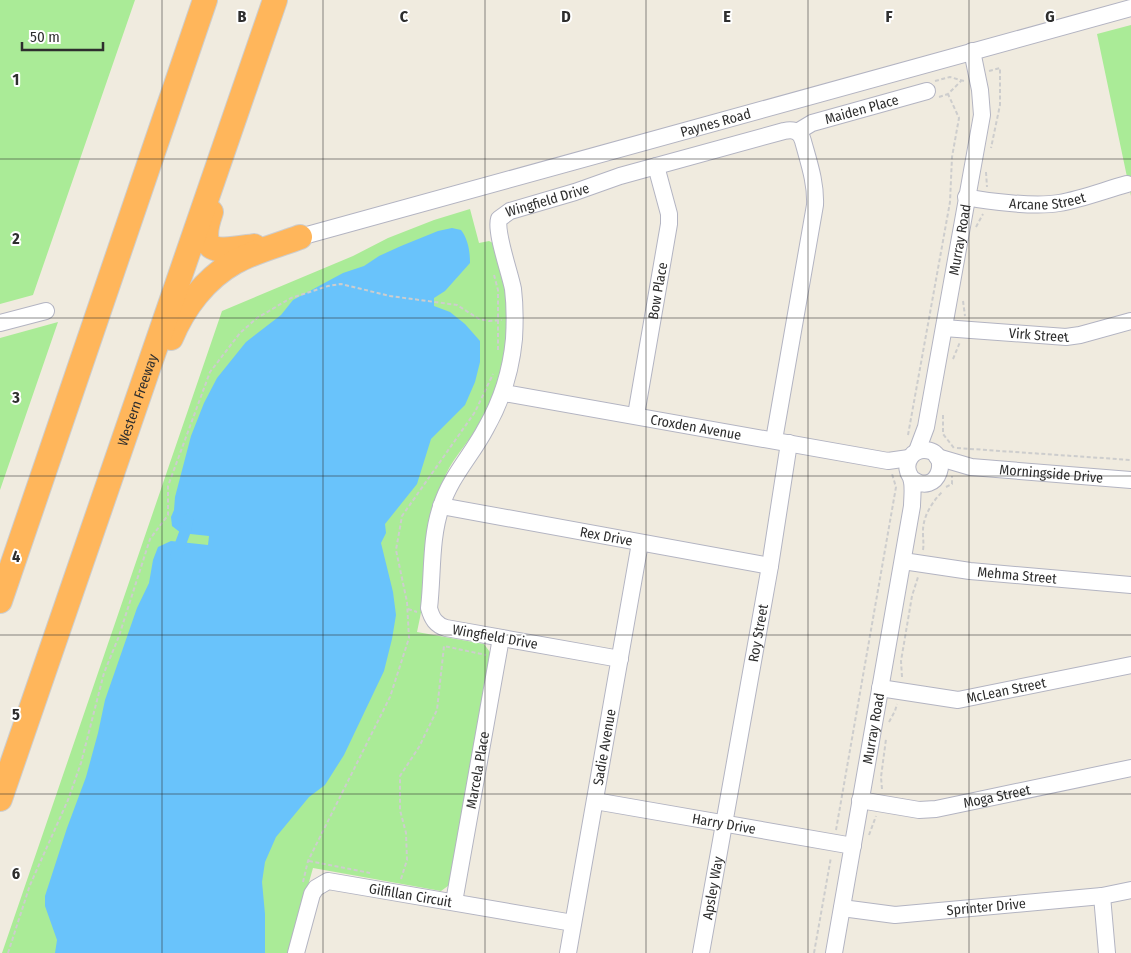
<svg xmlns="http://www.w3.org/2000/svg" width="1131" height="953" viewBox="0 0 1131 953" font-family="'Fira Sans Condensed',sans-serif">
<style>
.green{fill:#aaeb97}
.water{fill:#69c3fb}
.lines{fill:none;stroke-linecap:round;stroke-linejoin:round}
.canal{stroke:#69c3fb;stroke-width:11}
.minor-casing{stroke:#b3b4c2;stroke-width:18}
.highway-casing{stroke:#cdcdcd;stroke-width:26}
.path{stroke:#cdcdcd;stroke-width:2;stroke-dasharray:4 2.5;stroke-linecap:butt}
.minor{stroke:#fff;stroke-width:16}
.highway{stroke:#ffb65b;stroke-width:24}
.grid{fill:none;stroke:#2e2e2e;stroke-width:1;stroke-opacity:0.55}
.labels{text-anchor:middle;dominant-baseline:central;stroke-width:4;stroke-linejoin:round;paint-order:stroke}
.street-label{font-size:14px;fill:#2e2e2e;stroke:#fff}
.grid-label{font-size:16px;text-anchor:middle;font-weight:bold;fill:#2e2e2e;stroke:#fff;stroke-width:4;stroke-linejoin:round;paint-order:stroke}
</style>
<rect width="100%" height="100%" fill="#f0ebdf"/>
<path class="green" d="M 0,0 L 135,0 L 33,295 L 0,304 Z
M 1131,25 L 1131,196 L 1097,34 Z
M 470,209 L 479,243 L 489,241 L 495,244 C 513,311 514,366 477,427 C 467,445 449,462 443,482 C 439,495 438,510 436,523 C 430,560 425,596 417,632 L 484,644 L 492,655 L 452,883 L 441,891 L 313,868 L 289,953 L 2,953 L 222,311 L 353,256 L 388,238 L 434,220 Z
M 58,322 L 0,490 L 0,338 Z"/>
<path class="water" d="M 452,228 L 461,230 C 468,239 470,251 470,263 L 445,291 L 434,298 L 434,306 L 450,312 L 465,324 L 480,341 L 480,362 L 475,382 L 465,405 L 431,439 L 417,484 L 385,524 L 386,533 L 381,543 L 393,592 L 396,615 L 392,639 L 384,671 L 344,755 L 325,785 L 309,797 L 276,837 L 265,862 L 262,882 L 265,914 L 265,953 L 55,953 L 57,940 L 45,906 L 45,896 L 67,828 L 86,777 L 98,733 L 105,700 L 137,608 L 149,583 L 153,560 L 158,547 L 171,541 L 208,545 L 209,536 L 181,533 L 172,526 L 171,517 L 174,510 L 175,497 L 191,436 L 204,403 L 217,378 L 246,342 L 281,315 L 293,300 L 343,273 L 364,266 L 379,256 L 401,246 L 438,231 Z"/>
<g class="lines">
<path class="canal" d="M 176,556 L 186,529 L 188,519"/>
<defs>
<g id="minor">
<path id="s1" d="M 797,132 L 812,123 L 927,91"/>
<path id="s2" d="M 966,197 C 990,202 1036,207 1059,203 C 1082,199 1105,190 1127,184"/>
<path id="s3" d="M 300,237 L 1131,8"/>
<path d="M 0,323 L 46,311"/>
<path id="s4" d="M 944,328 L 1066,337 L 1080,335 L 1131,321"/>
<path id="s5" d="M 504,393 L 888,461 L 909,458"/>
<path id="s6" d="M 636,415 L 669,224 L 669,214 L 656,166"/>
<path id="s7" d="M 917,451 L 926,427 L 982,115 L 980,90 L 972,51"/>
<path id="s8" d="M 937,457 L 971,467 L 1131,480"/>
<path id="s9" d="M 441,506 L 770,566"/>
<path id="s10" d="M 903,561 L 970,571 L 1131,585"/>
<path id="s11" d="M 620,659 L 446,628 C 436,625 432,619 429,608 C 433,575 430,539 441,507 C 450,477 472,455 486,428 C 502,400 511,371 514,339 C 515,322 515,305 513,289 C 510,273 495,232 499,219 L 510,211 L 575,192 L 620,176 L 784,131 C 794,129 800,131 803,141 C 809,163 816,183 815,205 L 774,440"/>
<path id="s12" d="M 880,688 L 958,700 L 1131,665"/>
<path id="s13" d="M 860,800 L 919,810 L 936,809 L 1131,768"/>
<path id="s14" d="M 595,801 L 853,846"/>
<path d="M 1102,896 L 1107,953"/>
<path id="s15" d="M 454,902 L 501,638"/>
<path id="s16" d="M 842,908 L 895,915 L 1102,896 L 1131,890"/>
<path id="s17" d="M 296,953 L 312,894 L 316,888 L 328,881 L 573,923"/>
<path id="s18" d="M 568,953 L 640,543"/>
<path id="s19" d="M 701,953 L 770,566 L 789,443"/>
<path id="s20" d="M 834,953 L 912,506 C 912,498 914,486 911,478 C 911,476 908,474 908,471 C 905,461 913,450 924,450 C 953,450 939,500 911,478"/>
</g>
<g id="highway">
<path d="M 211,212 C 195,258 221,251 254,246"/>
<path d="M 171,338 C 184,307 206,278 235,262 C 255,251 279,245 300,237"/>
<path d="M 0,601 L 205,0"/>
<path id="s21" d="M 0,799 L 275,0"/>
</g>
</defs>
<use href="#minor" class="minor-casing"/>
<use href="#highway" class="highway-casing"/>
<path class="path" d="M 989,71 L 1000,68 L 1000,105 L 991,148
M 935,81 L 950,77 L 964,81
M 939,97 L 948,94 L 961,81
M 986,172 L 987,187
M 976,227 L 983,214
M 494,275 L 498,290 L 498,350
M 963,301 L 965,316
M 953,359 L 960,342
M 943,415 L 943,434 L 954,448
M 908,435 L 950,202 L 952,157 L 959,118 L 948,94
M 957,448 L 1131,460
M 946,487 L 952,484 L 952,476
M 923,550 C 924,544 923,540 923,534 C 922,517 932,502 943,491
M 408,609 L 417,612
M 902,677 L 901,661 L 912,596 L 918,577
M 889,722 L 895,711 L 897,704
M 882,789 L 881,777 L 886,739
M 836,830 L 896,487 L 892,474
M 869,835 L 876,816
M 309,861 L 370,873
M 401,879 L 407,860 L 406,833 L 400,810 L 400,776 L 419,747 L 437,710 L 444,646 L 486,655
M 303,882 L 308,861 L 390,697 L 409,638 L 407,602 L 396,550 L 402,516 L 475,412 L 493,374
M 8,953 L 30,885 L 68,800 L 81,763 L 104,673 L 119,636 L 150,539 L 168,515 L 168,486 L 210,372 L 240,333 L 257,318 L 291,298 L 328,286 L 341,284 L 390,296 L 457,305 L 479,319 L 489,321 L 502,320
M 814,953 L 831,857"/>
<use href="#minor" class="minor"/>
<use href="#highway" class="highway"/>
</g>
<path class="grid" d="M 162,0 L 162,953M 323,0 L 323,953M 485,0 L 485,953M 646,0 L 646,953M 808,0 L 808,953M 969,0 L 969,953M 0,159 L 1131,159M 0,318 L 1131,318M 0,476 L 1131,476M 0,635 L 1131,635M 0,794 L 1131,794"/>
<g class="labels">
<g class="street-label">
<text stroke="none"><textPath href="#s1" startOffset="69">Maiden Place</textPath></text>
<text stroke="none"><textPath href="#s3" startOffset="431">Paynes Road</textPath></text>
<text stroke="none"><textPath href="#s2" startOffset="82">Arcane Street</textPath></text>
<text stroke="none"><textPath href="#s11" startOffset="666">Wingfield Drive</textPath></text>
<text stroke="none"><textPath href="#s7" startOffset="216">Murray Road</textPath></text>
<text stroke="none"><textPath href="#s6" startOffset="126">Bow Place</textPath></text>
<text stroke="none"><textPath href="#s4" startOffset="95">Virk Street</textPath></text>
<text stroke="none"><textPath href="#s21" startOffset="422">Western Freeway</textPath></text>
<text stroke="none"><textPath href="#s5" startOffset="195">Croxden Avenue</textPath></text>
<text stroke="none"><textPath href="#s8" startOffset="116">Morningside Drive</textPath></text>
<text stroke="none"><textPath href="#s9" startOffset="168">Rex Drive</textPath></text>
<text stroke="none"><textPath href="#s10" startOffset="115">Mehma Street</textPath></text>
<text stroke="none"><textPath href="#s19" startOffset="325">Roy Street</textPath></text>
<text transform="translate(495 637) rotate(10)">Wingfield Drive</text>
<text stroke="none"><textPath href="#s12" startOffset="128">McLean Street</textPath></text>
<text stroke="none"><textPath href="#s20" startOffset="228">Murray Road</textPath></text>
<text stroke="none"><textPath href="#s18" startOffset="209">Sadie Avenue</textPath></text>
<text stroke="none"><textPath href="#s15" startOffset="134">Marcela Place</textPath></text>
<text stroke="none"><textPath href="#s13" startOffset="139">Moga Street</textPath></text>
<text stroke="none"><textPath href="#s14" startOffset="131">Harry Drive</textPath></text>
<text stroke="none"><textPath href="#s19" startOffset="66">Apsley Way</textPath></text>
<text stroke="none"><textPath href="#s17" startOffset="166">Gilfillan Circuit</textPath></text>
<text stroke="none"><textPath href="#s16" startOffset="145">Sprinter Drive</textPath></text>
</g>
</g>
<g class="grid-label">
<text x="242" y="22">B</text>
<text x="404" y="22">C</text>
<text x="566" y="22">D</text>
<text x="727" y="22">E</text>
<text x="889" y="22">F</text>
<text x="1050" y="22">G</text>
<text x="16" y="85">1</text>
<text x="16" y="244">2</text>
<text x="16" y="403">3</text>
<text x="16" y="562">4</text>
<text x="16" y="720">5</text>
<text x="16" y="879">6</text>
</g>
<path d="M22 42v8h81v-8" fill="none" stroke="#2e2e2e" stroke-width="2.5"/>
<text x="30" y="42" font-size="15" fill="#2e2e2e" stroke="#ffffff" stroke-width="4" paint-order="stroke">50 m</text>
</svg>
